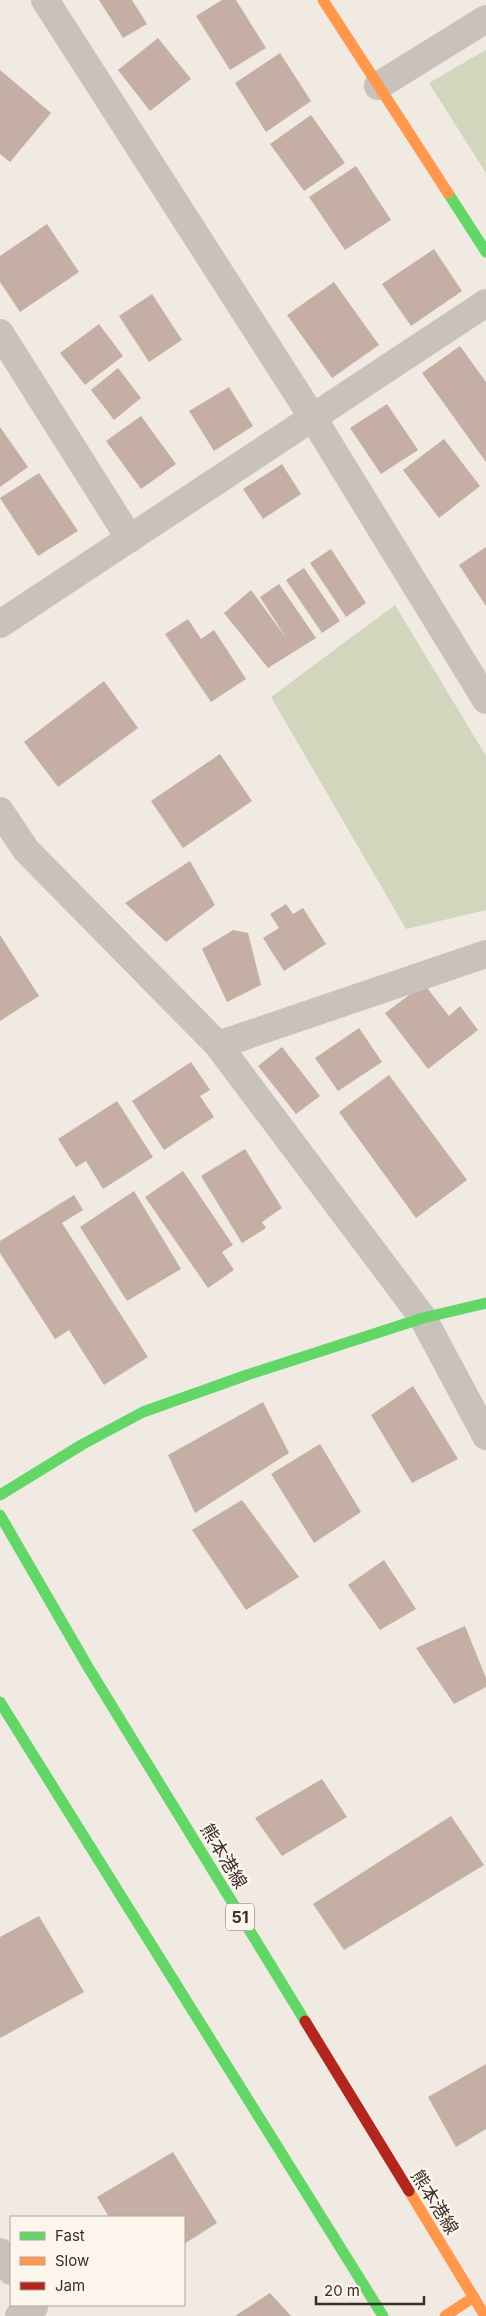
<svg xmlns="http://www.w3.org/2000/svg" width="486" height="2316" viewBox="0 0 486 2316" font-family="Inter,'Noto Sans JP',sans-serif">
<style>
.green{fill:#d1d6bc}
.building{fill:#c5aea3}
.lines{fill:none;stroke-linecap:round;stroke-linejoin:round}
.street{stroke:#c9c2bc;stroke-width:28}
.fast{stroke:#63d668;stroke-width:11}
.slow{stroke:#ff974d;stroke-width:11}
.jam{stroke:#b3261e;stroke-width:11}
.labels{text-anchor:middle;dominant-baseline:central;stroke-width:5;stroke-linejoin:round;paint-order:stroke}
.shield{fill:#fcf5eb;stroke:#756a63;stroke-width:1}
.shield-label{font-size:16px;font-weight:bold;fill:#3b2f29}
.street-label{font-size:18px;fill:#3b2f29;stroke:#fcf5eb}
</style>
<rect width="100%" height="100%" fill="#f0eae3"/>
<path class="green" d="M 486,50 L 486,173 L 429,83 Z
M 395,605 L 486,756 L 486,910 L 406,929 L 271,697 Z"/>
<path class="building" d="M 99,0 L 132,0 L 147,24 L 123,38 Z
M 222,0 L 236,0 L 266,48 L 230,70 L 196,16 Z
M 158,38 L 191,79 L 150,111 L 118,70 Z
M 280,53 L 311,101 L 266,132 L 235,83 Z
M 0,70 L 51,113 L 10,162 L 0,154 Z
M 311,115 L 345,163 L 304,191 L 270,144 Z
M 356,166 L 391,220 L 345,250 L 309,197 Z
M 47,224 L 79,272 L 20,312 L 0,282 L 0,256 Z
M 434,249 L 462,291 L 411,326 L 382,284 Z
M 334,282 L 379,345 L 332,378 L 287,315 Z
M 152,294 L 182,340 L 149,362 L 119,316 Z
M 99,324 L 123,356 L 85,385 L 60,353 Z
M 460,346 L 486,382 L 486,462 L 422,373 Z
M 118,368 L 141,398 L 114,420 L 91,390 Z
M 229,387 L 253,426 L 214,451 L 189,411 Z
M 387,404 L 418,450 L 381,474 L 350,428 Z
M 141,416 L 176,464 L 141,489 L 106,441 Z
M 0,427 L 28,467 L 0,487 Z
M 444,439 L 480,486 L 439,518 L 403,470 Z
M 282,464 L 301,494 L 263,519 L 243,489 Z
M 39,473 L 78,531 L 38,556 L 0,498 Z
M 486,547 L 486,606 L 459,565 Z
M 331,549 L 366,603 L 346,617 L 310,563 Z
M 304,568 L 340,621 L 322,633 L 286,580 Z
M 279,584 L 316,638 L 268,668 L 224,613 L 251,590 L 287,639 L 260,597 Z
M 188,619 L 201,639 L 214,630 L 246,679 L 211,702 L 165,634 Z
M 104,681 L 138,728 L 58,787 L 24,742 Z
M 220,754 L 252,801 L 183,848 L 151,801 Z
M 190,861 L 215,905 L 166,942 L 125,903 Z
M 286,904 L 293,914 L 303,908 L 326,944 L 284,971 L 263,938 L 279,928 L 270,914 Z
M 233,930 L 248,933 L 261,985 L 227,1002 L 202,949 Z
M 0,935 L 39,996 L 0,1021 Z
M 424,984 L 449,1016 L 460,1006 L 478,1030 L 428,1069 L 385,1013 Z
M 359,1028 L 382,1062 L 338,1091 L 315,1058 Z
M 282,1047 L 320,1096 L 296,1114 L 258,1066 Z
M 191,1062 L 210,1090 L 200,1096 L 214,1117 L 164,1150 L 132,1101 Z
M 389,1075 L 467,1180 L 416,1218 L 339,1112 Z
M 117,1101 L 153,1157 L 103,1189 L 86,1161 L 76,1167 L 58,1139 Z
M 245,1149 L 282,1208 L 262,1222 L 266,1228 L 242,1243 L 201,1176 Z
M 183,1171 L 233,1245 L 222,1252 L 234,1270 L 208,1288 L 145,1197 Z
M 134,1191 L 181,1269 L 127,1301 L 80,1227 Z
M 74,1195 L 83,1210 L 62,1223 L 148,1357 L 104,1385 L 69,1330 L 55,1339 L 0,1253 L 0,1241 Z
M 413,1386 L 458,1459 L 412,1483 L 371,1415 Z
M 263,1402 L 289,1453 L 195,1513 L 168,1455 Z
M 320,1444 L 361,1512 L 314,1543 L 271,1474 Z
M 242,1500 L 299,1577 L 246,1610 L 192,1530 Z
M 384,1560 L 416,1609 L 380,1630 L 348,1585 Z
M 465,1626 L 486,1678 L 486,1687 L 454,1704 L 416,1648 Z
M 322,1779 L 347,1817 L 282,1856 L 255,1818 Z
M 451,1816 L 484,1865 L 344,1950 L 313,1904 Z
M 39,1916 L 84,1992 L 0,2038 L 0,1937 Z
M 486,2064 L 486,2129 L 456,2147 L 428,2097 Z
M 173,2152 L 217,2223 L 184,2244 L 184,2217 L 109,2217 L 97,2197 Z
M 270,2293 L 291,2316 L 235,2316 Z"/>
<g class="lines">
<path class="street" d="M 45,0 L 313,418 L 486,700
M 378,86 L 486,19
M 0,333 L 130,539
M 0,624 L 486,303
M 0,811 L 26,850 L 218,1045 L 423,1318 L 486,1436
M 218,1045 L 486,954
M 0,2252 L 11,2271
M 19,2316 L 34,2307"/>
<path class="fast" d="M 448,193 L 486,252
M 0,1495 L 83,1444 L 143,1412 L 247,1375 L 423,1318 L 486,1303
M 0,1515 L 88,1667 L 305,2021
M 0,1702 L 383,2316"/>
<path class="slow" d="M 323,0 L 448,193
M 409,2191 L 485,2316
M 445,2316 L 474,2297"/>
<path class="jam" d="M 305,2021 L 409,2191"/>
</g>
<g class="labels">
<rect class="shield" x="226" y="1903.5" width="28" height="27" rx="4"/>
<g class="shield-label">
<text x="240" y="1917">51</text>
</g>
<g class="street-label">
<text transform="translate(224 1856) rotate(59)">熊本港線</text>
<text transform="translate(435 2202) rotate(58)">熊本港線</text>
</g>
</g>
<rect x="10" y="2216" width="175" height="90" fill="#fcf5eb" stroke="#afa69d"/>
<rect x="20" y="2232" width="25" height="8" fill="#63d668" stroke="#afa69d"/>
<text x="55" y="2241" font-size="15" fill="#3b2f29">Fast</text>
<rect x="20" y="2257" width="25" height="8" fill="#ff974d" stroke="#afa69d"/>
<text x="55" y="2266" font-size="15" fill="#3b2f29">Slow</text>
<rect x="20" y="2282" width="25" height="8" fill="#b3261e" stroke="#afa69d"/>
<text x="55" y="2291" font-size="15" fill="#3b2f29">Jam</text>
<path d="M316 2296v8h108v-8" fill="none" stroke="#3b2f29" stroke-width="2.5"/>
<text x="324" y="2296" font-size="15" fill="#3b2f29" stroke="#fcf5eb" stroke-width="4" paint-order="stroke">20 m</text>
</svg>
